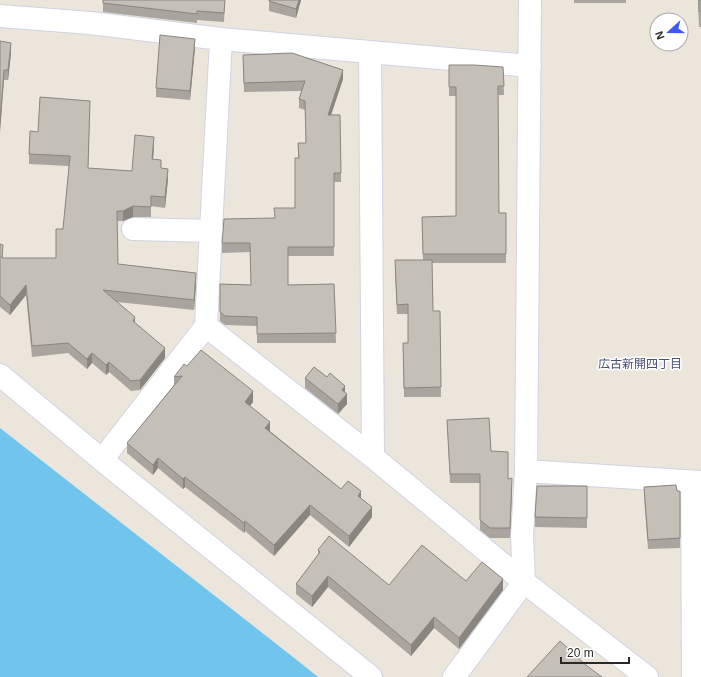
<svg xmlns="http://www.w3.org/2000/svg" width="701" height="677" viewBox="0 0 701 677" font-family="Arial,'Noto Sans JP',sans-serif">
<style>
.water{fill:#71c4eb}
.lines{fill:none;stroke-linecap:round;stroke-linejoin:round}
.minor-casing{stroke:#d1d3e2;stroke-width:24}
.minor{stroke:#fff;stroke-width:22}
.wall{fill:#a9a49d}
.shaded-wall{fill:#898680}
.building{fill:#c4bfb7;stroke:#898680}
.labels{text-anchor:middle;dominant-baseline:central;stroke-width:3;stroke-linejoin:round;paint-order:stroke}
.neighbourhood-label{font-size:12px;fill:#4b5179;stroke:#fff}
</style>
<rect width="100%" height="100%" fill="#ebe5dc"/>
<path class="water" d="M 0,428 L 293,657 L 318,677 L 0,677 Z"/>
<g class="lines">
<defs>
<path id="minor" d="M 0,16 L 90,23 L 221,39
M 370,52 L 373,457
M 133,229 L 212,231
M 206,326 L 373,457 L 524,582 L 647,677
M 0,375 L 102,460 L 371,677
M 102,460 L 206,326 L 221,39 L 530,66
M 526,471 L 701,482
M 692,482 L 693,677
M 454,677 L 524,582 L 522,536 L 526,471 L 530,0"/>
</defs>
<use href="#minor" class="minor-casing"/>
<use href="#minor" class="minor"/>
</g>
<path class="wall" d="M 103,0 L 225,0 L 224,22 L 197,20 L 197,23 L 103,12 Z
M 301,0 L 296,18 L 269,11 L 269,1 Z
M 574,0 L 626,0 L 626,3 L 574,3 Z
M 698,0 L 701,0 L 701,27 L 699,27 Z
M 0,41 L 11,53 L 8,80 L 4,80 Z
M 195,48 L 190,100 L 156,97 L 156,88 Z
M 243,64 L 343,79 L 331,115 L 341,173 L 341,182 L 334,182 L 334,256 L 288,256 L 288,285 L 334,284 L 336,343 L 257,343 L 257,326 L 225,325 L 220,321 L 220,284 L 251,285 L 250,252 L 222,253 L 222,243 L 295,208 L 298,158 L 298,143 L 306,143 L 305,110 L 299,108 L 299,99 L 302,91 L 244,92 Z
M 449,65 L 503,67 L 504,95 L 498,95 L 499,213 L 506,213 L 506,263 L 432,263 L 433,311 L 440,311 L 441,397 L 404,397 L 403,343 L 408,343 L 408,314 L 397,314 L 395,270 L 423,260 L 422,217 L 456,216 L 456,96 L 449,96 Z
M 90,111 L 88,168 L 132,171 L 154,147 L 153,160 L 161,168 L 168,179 L 165,208 L 151,206 L 151,217 L 133,217 L 123,221 L 117,221 L 118,264 L 196,284 L 194,310 L 117,302 L 165,358 L 140,390 L 131,391 L 109,372 L 106,375 L 92,363 L 87,369 L 68,353 L 32,357 L 26,295 L 10,315 L 0,307 L 0,244 L 3,258 L 56,258 L 63,229 L 69,166 L 29,164 L 29,154 L 38,132 Z
M 187,366 L 253,402 L 250,406 L 270,431 L 341,489 L 361,498 L 372,517 L 349,547 L 310,515 L 274,556 L 245,531 L 244,533 L 185,487 L 183,489 L 158,468 L 153,475 L 127,453 L 127,443 L 174,385 L 174,377 Z
M 305,378 L 345,393 L 347,404 L 338,414 L 305,388 Z
M 447,420 L 491,451 L 508,479 L 512,488 L 510,538 L 490,538 L 480,530 L 480,483 L 450,483 Z
M 587,486 L 587,528 L 535,527 L 535,517 Z
M 644,487 L 680,491 L 680,548 L 648,549 L 644,496 Z
M 318,550 L 389,585 L 466,581 L 503,590 L 459,649 L 434,628 L 411,656 L 328,587 L 312,607 L 296,594 L 296,584 L 318,556 Z"/>
<path class="shaded-wall" d="M 299,0 L 301,0 L 296,18 L 296,9 Z
M 195,39 L 195,48 L 190,100 L 190,91 Z
M 11,43 L 11,53 L 8,80 L 8,70 Z
M 4,70 L 4,80 L 0,133 L 0,123 Z
M 343,70 L 343,79 L 328,124 L 328,115 Z
M 154,137 L 154,147 L 152,170 L 152,159 Z
M 168,169 L 168,179 L 165,208 L 165,197 Z
M 133,206 L 133,217 L 123,221 L 123,211 Z
M 196,273 L 196,284 L 194,310 L 194,300 Z
M 26,285 L 26,295 L 10,315 L 10,305 Z
M 135,317 L 135,328 L 133,321 Z
M 165,348 L 165,358 L 140,390 L 140,380 Z
M 92,353 L 92,363 L 87,369 L 87,359 Z
M 109,362 L 109,372 L 106,375 L 106,365 Z
M 345,386 L 345,396 L 342,390 Z
M 253,391 L 253,402 L 245,412 L 245,402 Z
M 347,394 L 347,404 L 338,414 L 338,404 Z
M 270,422 L 270,432 L 265,428 Z
M 158,458 L 158,468 L 153,475 L 153,465 Z
M 185,477 L 185,487 L 183,489 L 183,479 Z
M 512,478 L 512,488 L 510,538 L 510,528 Z
M 361,491 L 361,502 L 358,496 Z
M 310,505 L 310,515 L 274,556 L 274,545 Z
M 372,507 L 372,517 L 349,547 L 349,536 Z
M 245,521 L 245,531 L 244,533 L 244,523 Z
M 328,576 L 328,587 L 312,607 L 312,596 Z
M 503,579 L 503,590 L 459,649 L 459,638 Z
M 434,617 L 434,628 L 411,656 L 411,645 Z"/>
<path class="building" d="M 103,0 L 225,0 L 224,13 L 197,11 L 197,14 L 103,3 Z
M 269,0 L 299,0 L 296,9 L 269,1 Z
M 699,0 L 701,0 L 701,11 L 699,11 Z
M 160,35 L 195,39 L 190,91 L 156,88 Z
M 0,41 L 11,43 L 8,70 L 4,70 L 0,123 Z
M 292,53 L 343,70 L 328,115 L 340,115 L 341,173 L 334,173 L 334,247 L 288,247 L 288,285 L 334,284 L 336,333 L 257,334 L 257,317 L 225,316 L 220,312 L 220,284 L 251,285 L 250,243 L 222,243 L 224,219 L 275,218 L 274,208 L 295,208 L 295,158 L 299,158 L 298,143 L 306,143 L 305,101 L 299,99 L 305,81 L 244,83 L 243,55 Z
M 449,65 L 474,65 L 503,67 L 504,86 L 498,86 L 499,213 L 506,213 L 506,254 L 423,254 L 422,217 L 456,216 L 456,87 L 449,87 Z
M 40,97 L 90,101 L 88,168 L 132,171 L 135,135 L 154,137 L 152,159 L 161,160 L 161,168 L 168,169 L 165,197 L 151,196 L 151,207 L 133,206 L 123,211 L 117,211 L 118,264 L 196,273 L 194,300 L 103,290 L 135,317 L 133,321 L 165,348 L 140,380 L 131,381 L 109,362 L 106,365 L 92,353 L 87,359 L 68,343 L 32,346 L 26,285 L 10,305 L 0,296 L 0,244 L 3,245 L 2,258 L 56,258 L 56,229 L 63,229 L 70,156 L 29,154 L 30,131 L 38,132 Z
M 395,260 L 432,260 L 433,311 L 440,311 L 441,387 L 404,388 L 403,343 L 408,343 L 408,304 L 397,305 Z
M 201,350 L 253,391 L 245,402 L 270,422 L 265,428 L 341,489 L 348,481 L 361,491 L 358,496 L 372,507 L 349,536 L 310,505 L 274,545 L 245,521 L 244,523 L 185,477 L 183,479 L 158,458 L 153,465 L 127,443 L 182,376 L 174,377 L 184,364 L 187,366 Z
M 314,367 L 327,377 L 330,373 L 345,386 L 342,390 L 347,394 L 338,404 L 305,378 Z
M 489,418 L 491,451 L 508,452 L 508,479 L 512,478 L 510,528 L 490,528 L 480,520 L 480,474 L 450,474 L 447,420 Z
M 676,485 L 677,491 L 680,491 L 680,538 L 648,540 L 644,487 Z
M 537,486 L 587,486 L 587,518 L 535,517 Z
M 329,536 L 389,585 L 422,545 L 466,581 L 482,562 L 503,579 L 459,638 L 434,617 L 411,645 L 328,576 L 312,596 L 296,584 L 320,552 L 318,550 Z
M 560,641 L 587,666 L 602,677 L 527,677 Z"/>
<g class="labels">
<g class="neighbourhood-label">
<text x="640" y="364">広古新開四丁目</text>
</g>
</g>
<g transform="translate(669 32) rotate(249)"><circle r="19" fill="#ffffff" stroke="#a9a9a9"/>
<path d="M0-3L7 15L0 10L-7 15Z" fill="#3f57f5"/>
<text y="-6" font-size="11" font-weight="bold" text-anchor="middle" fill="#292929">N</text>
</g>
<path d="M561 657v6h68v-6" fill="none" stroke="#292929" stroke-width="2"/>
<text x="567" y="657" font-size="12" fill="#292929" stroke="#ffffff" stroke-width="3" paint-order="stroke">20 m</text>
</svg>
